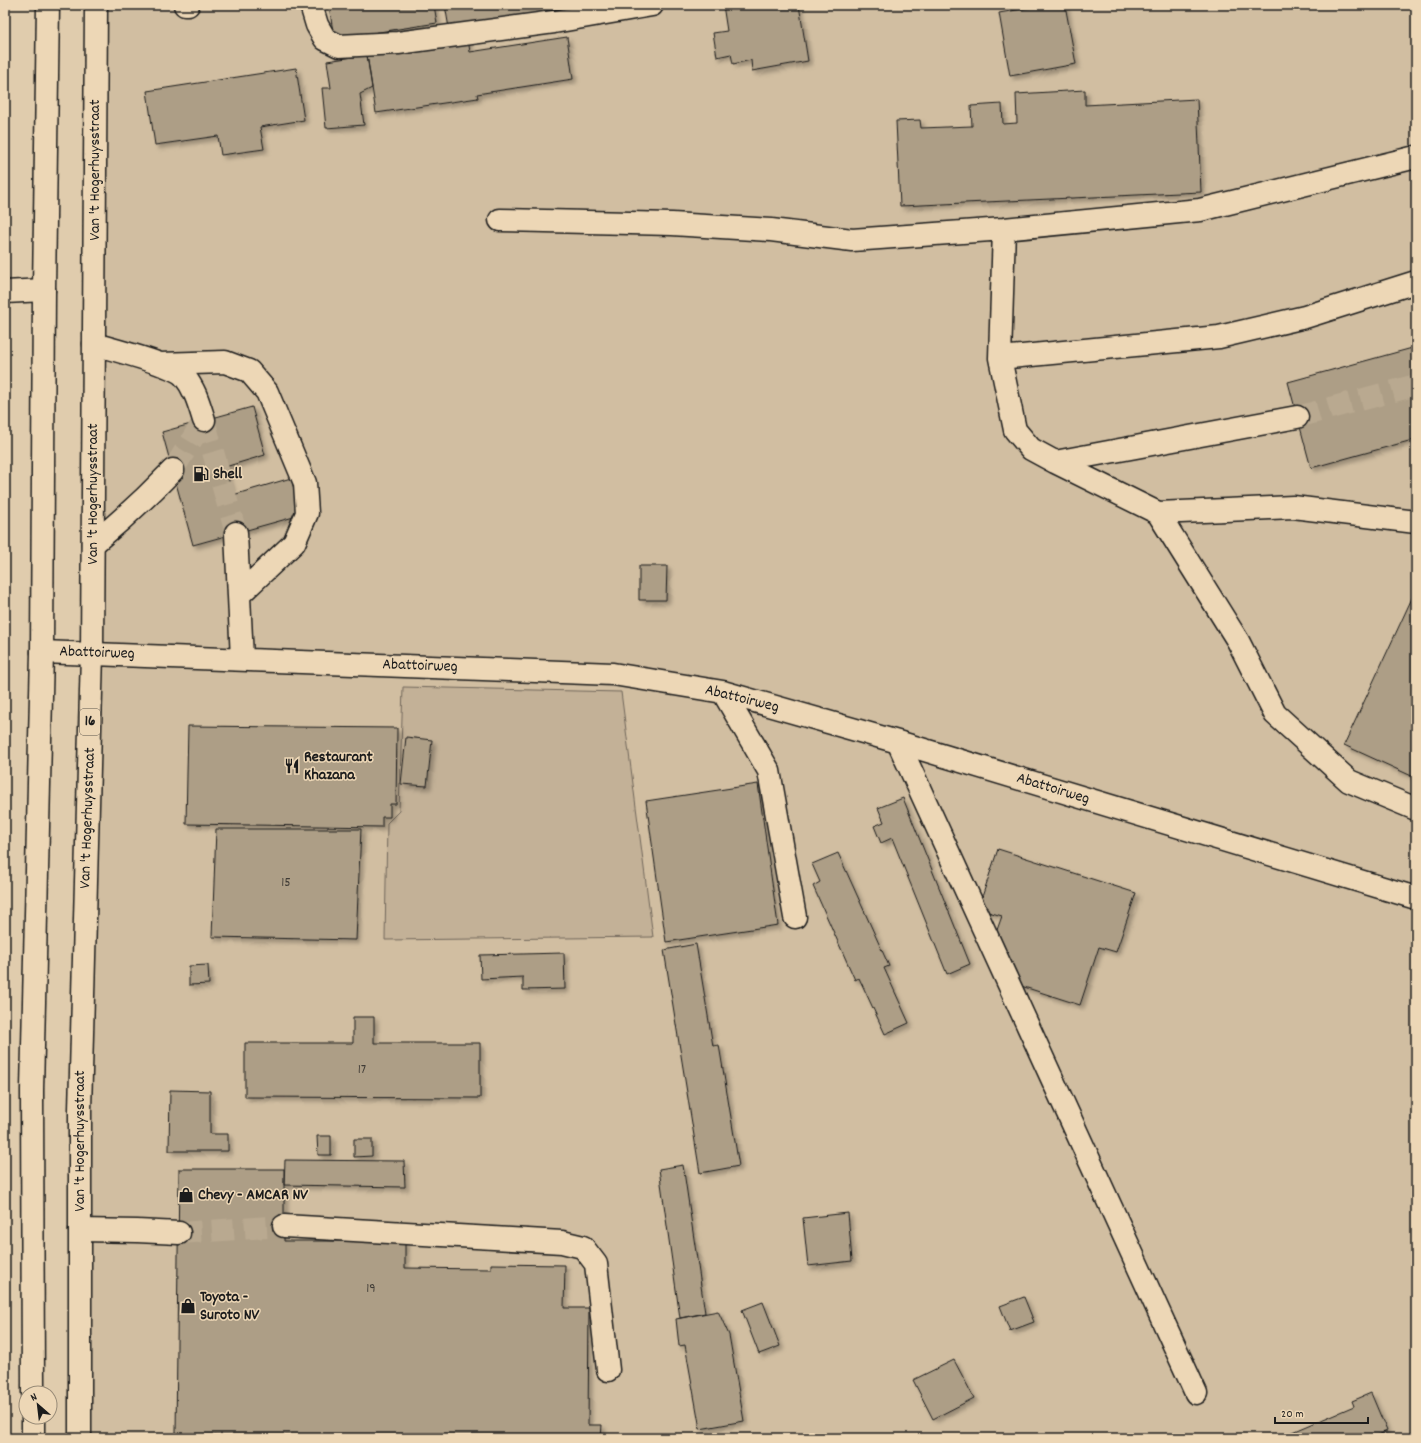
<svg xmlns="http://www.w3.org/2000/svg" width="1421" height="1443" viewBox="0 0 1421 1443" font-family="Dekko,sans-serif">
<style>
.built{fill:#d1bea1}
.green{fill:#c3b197;stroke:#70665a}
.building{fill:#ad9e86;stroke:#1c1c1c;filter:url(#shadow)}
.lines{fill:none;stroke-linecap:round;stroke-linejoin:round}
.minor-tunnel{stroke:#b9a990;stroke-width:22;stroke-dasharray:22 11;stroke-linecap:butt}
.minor-casing{stroke:#1c1c1c;stroke-width:25}
.major-casing{stroke:#1c1c1c;stroke-width:25}
.minor{stroke:#edd7b6;stroke-width:22}
.major{stroke:#edd7b6;stroke-width:22}
.labels{text-anchor:middle;dominant-baseline:central;stroke-width:3;stroke-linejoin:round;paint-order:stroke}
.number-label{font-size:14px;fill:#403c36}
.shield{fill:#edd7b6;stroke:#5b544a;stroke-width:1}
.shield-label{font-size:15px;font-weight:bold;fill:#1c1c1c}
.street-label{font-size:16px;fill:#1c1c1c;stroke:#edd7b6}
.poi-label{font-size:16px;font-weight:bold;fill:#1c1c1c;stroke:#edd7b6;text-anchor:start}
</style>
<defs>
<filter id="shadow"><feDropShadow dx="3.5" dy="3.5" stdDeviation="2" flood-color="#0004"/></filter>
</defs>
<rect width="100%" height="100%" fill="#e0ccad"/>
<filter id="ink" filterUnits="userSpaceOnUse"><feTurbulence type="fractalNoise" baseFrequency=".025" numOctaves="2"/><feDisplacementMap in="SourceGraphic" scale="8" xChannelSelector="R" yChannelSelector="G"/><feConvolveMatrix kernelMatrix="1 2 1 2 8 2 1 2 1" color-interpolation-filters="sRGB"/></filter>
<g filter="url(#ink)">
<path class="built" d="M 100,5 L 1416,5 L 1416,1438 L 90,1438 L 98,73 Z"/>
<path class="green" d="M 403,687 L 621,692 L 653,937 L 385,940 L 387,823 L 399,811 Z"/>
<path class="building" d="M 329,5 L 434,5 L 437,23 L 334,39 Z
M 445,5 L 581,5 L 449,28 Z
M 723,5 L 799,5 L 808,61 L 752,71 L 751,60 L 733,64 L 731,54 L 717,57 L 713,33 L 727,31 Z
M 1046,5 L 1065,5 L 1076,64 L 1010,76 L 999,13 Z
M 567,37 L 573,79 L 477,94 L 478,98 L 376,113 L 367,55 L 468,39 L 470,52 Z
M 367,55 L 372,88 L 360,94 L 364,125 L 326,128 L 322,88 L 331,88 L 327,61 Z
M 296,68 L 304,120 L 260,127 L 264,149 L 221,155 L 218,136 L 155,145 L 147,91 Z
M 1085,90 L 1085,105 L 1197,99 L 1201,192 L 900,206 L 896,121 L 920,120 L 921,128 L 972,126 L 971,106 L 1002,104 L 1003,124 L 1017,123 L 1016,94 Z
M 1416,347 L 1416,439 L 1311,468 L 1288,382 Z
M 252,407 L 265,455 L 225,467 L 233,495 L 291,478 L 301,515 L 193,545 L 162,432 Z
M 639,566 L 667,566 L 666,600 L 639,600 Z
M 1413,596 L 1416,598 L 1416,778 L 1344,745 Z
M 188,726 L 397,728 L 396,804 L 390,804 L 390,817 L 382,817 L 382,827 L 186,824 Z
M 406,737 L 432,740 L 427,786 L 401,784 Z
M 758,784 L 778,925 L 666,942 L 646,801 Z
M 903,798 L 970,964 L 947,974 L 892,838 L 881,843 L 874,826 L 884,822 L 878,808 Z
M 216,829 L 361,829 L 356,940 L 212,937 Z
M 998,849 L 1136,893 L 1116,952 L 1099,947 L 1080,1005 L 1018,985 L 992,944 L 1002,916 L 978,909 Z
M 838,853 L 889,966 L 884,968 L 909,1023 L 885,1034 L 859,978 L 855,980 L 813,886 L 820,882 L 812,864 Z
M 696,944 L 713,1046 L 719,1045 L 739,1166 L 700,1173 L 664,950 Z
M 564,953 L 565,989 L 523,990 L 523,977 L 481,979 L 480,955 Z
M 208,965 L 209,984 L 189,985 L 189,966 Z
M 353,1017 L 374,1017 L 374,1043 L 480,1043 L 480,1098 L 245,1097 L 245,1043 L 353,1043 Z
M 170,1090 L 210,1091 L 210,1134 L 228,1134 L 228,1151 L 169,1151 Z
M 317,1136 L 331,1136 L 331,1155 L 318,1155 Z
M 354,1139 L 372,1139 L 372,1156 L 354,1157 Z
M 285,1160 L 404,1161 L 405,1187 L 284,1185 Z
M 683,1165 L 705,1313 L 680,1318 L 659,1169 Z
M 179,1169 L 284,1169 L 284,1241 L 405,1241 L 405,1268 L 491,1269 L 491,1264 L 565,1265 L 564,1308 L 589,1308 L 588,1425 L 602,1425 L 601,1438 L 176,1435 Z
M 848,1213 L 852,1261 L 808,1266 L 803,1218 Z
M 1024,1297 L 1034,1322 L 1010,1331 L 1000,1306 Z
M 763,1302 L 780,1346 L 759,1354 L 742,1310 Z
M 718,1311 L 729,1335 L 744,1421 L 700,1429 L 685,1345 L 679,1346 L 676,1319 Z
M 954,1360 L 974,1398 L 933,1419 L 913,1380 Z
M 1371,1393 L 1387,1431 L 1372,1438 L 1279,1438 L 1354,1406 L 1352,1401 Z
M 510,1437 L 601,1438 L 510,1438 Z"/>
<g class="lines">
<path class="minor-tunnel" d="M 1297,417 L 1416,385
M 204,420 L 236,533
M 173,470 L 204,420
M 179,1233 L 284,1226"/>
<defs>
<path id="minor" d="M 185,5 L 188,5
M 311,5 L 317,25 L 325,39 L 339,46 L 398,43 L 554,22 L 652,5
M 500,220 L 672,224 L 771,230 L 852,240 L 1004,229 L 1200,210 L 1416,157
M 1004,229 L 1000,358 L 1015,430 L 1031,449 L 1055,462 L 1297,417
M 5,292 L 44,290
M 94,344 C 111,349 174,365 184,376 C 195,389 199,404 204,420
M 1000,358 L 1219,337 L 1305,317 L 1416,282
M 160,364 L 225,362 L 249,371 L 267,392 L 305,483 L 307,513 L 294,543 L 239,595
M 1055,462 L 1158,513 L 1293,507 L 1416,522
M 1158,513 L 1238,641 L 1275,714 L 1349,781 L 1416,809
M 236,533 L 242,659
M 93,544 C 121,521 147,497 173,470
M 42,652 L 613,674 L 723,692 L 898,742 L 1416,898
M 723,692 L 769,771 L 795,917
M 898,742 L 1196,1393
M 284,1226 L 562,1242 L 583,1247 L 596,1264 L 608,1370
M 80,1230 L 137,1231 L 179,1233"/>
<path id="major" d="M 33,1393 L 32,1090 L 42,652 L 44,290 L 48,5
M 33,1417 L 33,1438
M 80,1438 L 80,1110 L 92,653 L 96,5"/>
</defs>
<use href="#minor" class="minor-casing"/>
<use href="#major" class="major-casing"/>
<use href="#minor" class="minor"/>
<use href="#major" class="major"/>
</g>
</g>
<defs>
<symbol id="fuel-bare" viewBox="-9 -9 18 18"><path d="M-5.5-6h7V0h2V4h1.3V-2.5L3-4.5l.8-.8L6-3V5H2.5V1h-1V6h-7ZM-4.2-4.7v3.2H.2V-4.7Z" fill="#1c1c1c" stroke="#edd7b6" stroke-width="2.5" paint-order="stroke"/></symbol>
<symbol id="restaurant-bare" viewBox="-9 -9 18 18"><path d="M-5-6h1v4h1v-4h1v4h1v-4h1v5L-1.5 .5V6h-2V.5L-5-1ZM5-6V6H3V1.5H1.5Q1.5-4 5-6Z" fill="#1c1c1c" stroke="#edd7b6" stroke-width="2.5" paint-order="stroke"/></symbol>
<symbol id="shop-bare" viewBox="-9 -9 18 18"><path d="M-5-2.5h2.3a2.7 3.5 0 0 1 5.4 0H5L5.5 6h-11ZM-1.5-2.5h3a1.5 2.3 0 0 0-3 0Z" fill="#1c1c1c" stroke="#edd7b6" stroke-width="2.5" paint-order="stroke"/></symbol>
</defs>
<g fill-rule="evenodd">
<use href="#fuel-bare" x="190" y="463" width="22" height="22"/>
<use href="#restaurant-bare" x="281" y="755" width="22" height="22"/>
<use href="#shop-bare" x="175" y="1184" width="22" height="22"/>
<use href="#shop-bare" x="177" y="1295" width="22" height="22"/>
</g>
<g class="labels">
<g class="number-label">
<text x="286" y="883">15</text>
<text x="362" y="1070">17</text>
<text x="371" y="1289">19</text>
</g>
<rect class="shield" x="80" y="709" width="20" height="26" rx="3"/>
<g class="shield-label">
<text x="90" y="722">16</text>
</g>
<g class="street-label">
<text transform="translate(95 170) rotate(-90)">Van 't Hogerhuysstraat</text>
<text transform="translate(93 494) rotate(-90)">Van 't Hogerhuysstraat</text>
<text transform="translate(97 653) rotate(2)">Abattoirweg</text>
<text transform="translate(420 666) rotate(2)">Abattoirweg</text>
<text transform="translate(742 699) rotate(14)">Abattoirweg</text>
<text transform="translate(1053 789) rotate(17)">Abattoirweg</text>
<text transform="translate(88 818) rotate(-88)">Van 't Hogerhuysstraat</text>
<text transform="translate(80 1141) rotate(-90)">Van 't Hogerhuysstraat</text>
</g>
<g class="poi-label">
<text x="213" y="474">Shell</text>
<text x="304" y="757">Restaurant<tspan x="304" dy="18">Khazana</tspan></text>
<text x="198" y="1195">Chevy - AMCAR NV</text>
<text x="200" y="1297">Toyota -<tspan x="200" dy="18">Suroto NV</tspan></text>
</g>
</g>
<rect width="1421" height="1443" fill="none" stroke="#edd7b6" stroke-width="20"/>
<rect x="10" y="10" width="1401" height="1423" fill="none" stroke="#1c1c1c" stroke-width="1.5" filter="url(#ink)"/>
<g transform="translate(38 1405) rotate(332)"><circle r="19" fill="#edd7b6" stroke="#998c78"/>
<path d="M0-3L7 15L0 10L-7 15Z" fill="#1c1c1c"/>
<text y="-6" font-size="11" font-weight="bold" text-anchor="middle" fill="#1c1c1c">N</text>
</g>
<path d="M1275 1417v6h93v-6" fill="none" stroke="#1c1c1c" stroke-width="2"/>
<text x="1281" y="1417" font-size="12" fill="#1c1c1c" stroke="#edd7b6" stroke-width="3" paint-order="stroke">20 m</text>
</svg>
